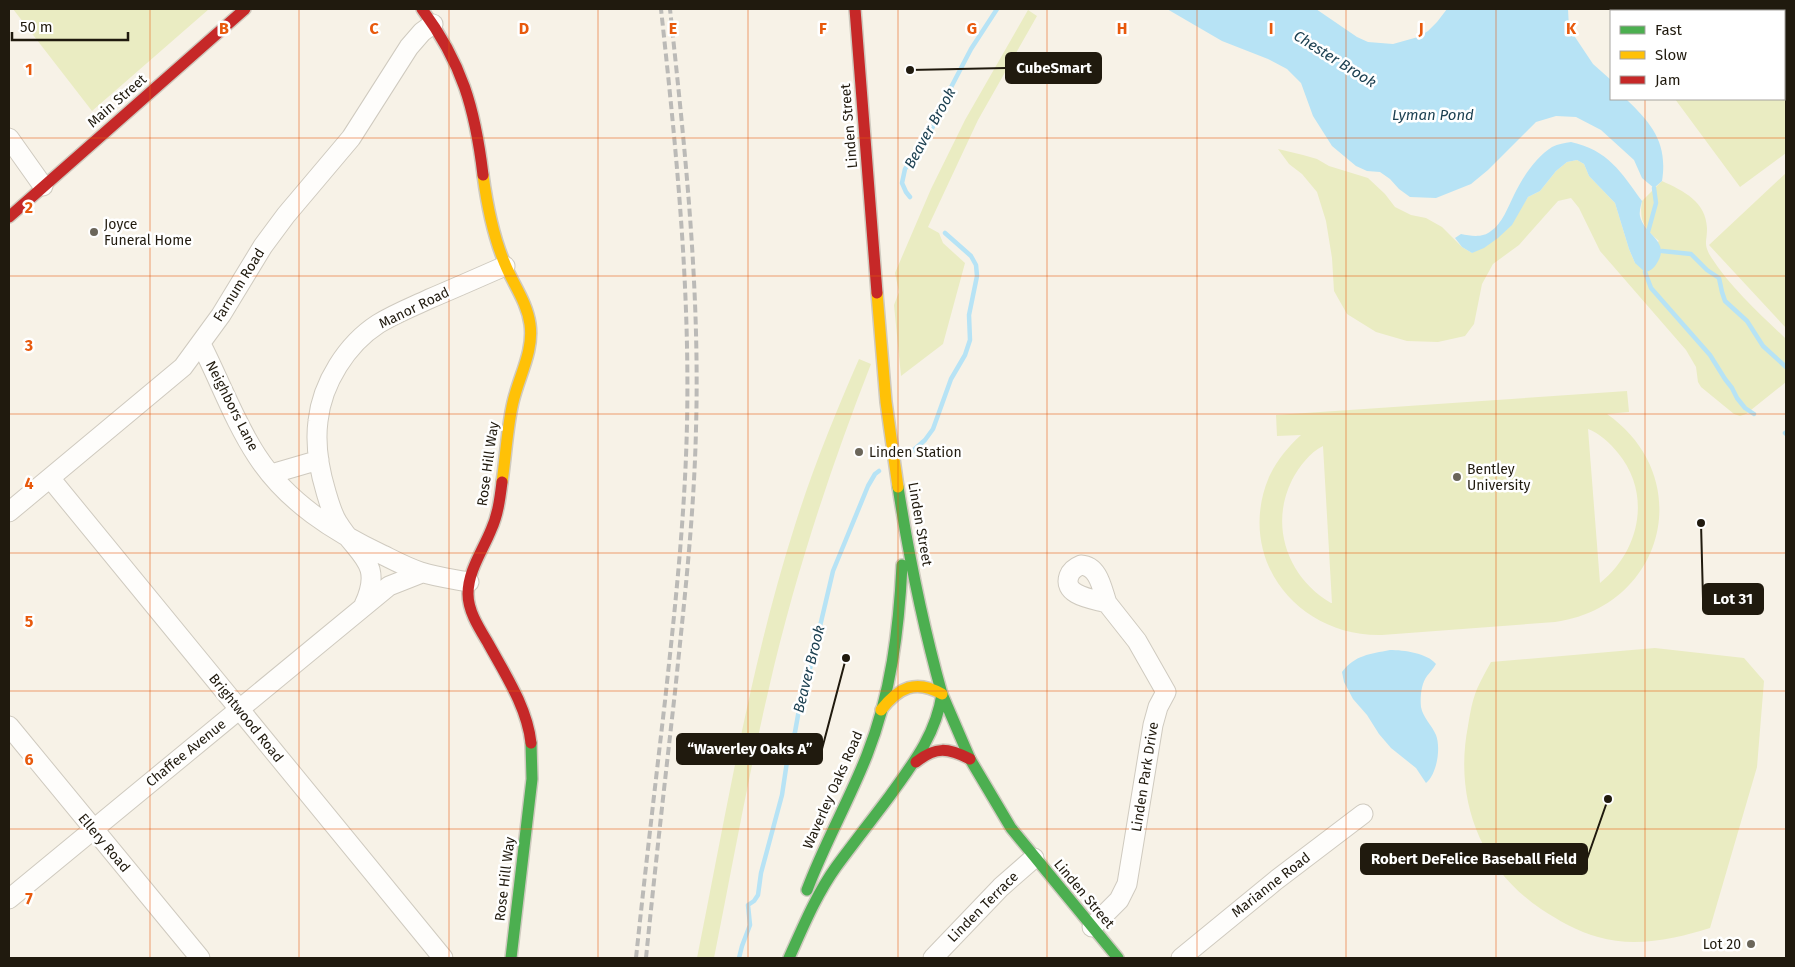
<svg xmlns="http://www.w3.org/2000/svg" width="1795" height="967" viewBox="0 0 1795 967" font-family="'Fira Sans',sans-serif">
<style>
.green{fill:#eaecc2;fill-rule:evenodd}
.water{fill:#b7e3f5}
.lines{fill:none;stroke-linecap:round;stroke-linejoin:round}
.stream{stroke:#b7e3f5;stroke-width:4.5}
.street-casing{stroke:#cfcabf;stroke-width:21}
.fast-casing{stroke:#cfcabf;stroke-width:14}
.slow-casing{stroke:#cfcabf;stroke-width:14}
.jam-casing{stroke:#cfcabf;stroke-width:14}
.street{stroke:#fefdfb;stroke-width:19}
.fast{stroke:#4caf50;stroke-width:11}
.slow{stroke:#ffc107;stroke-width:11}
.jam{stroke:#c62828;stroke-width:11}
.rail{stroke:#bbbab7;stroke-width:4;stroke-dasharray:8 4;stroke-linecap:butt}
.grid{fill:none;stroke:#e8590c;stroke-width:1;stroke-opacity:0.55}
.poi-dot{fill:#6b665a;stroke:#fff;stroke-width:2}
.labels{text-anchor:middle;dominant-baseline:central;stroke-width:5;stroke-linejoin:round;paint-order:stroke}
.street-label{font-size:14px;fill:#201a0e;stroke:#fff}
.poi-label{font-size:14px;fill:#201a0e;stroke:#fff;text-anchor:start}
.water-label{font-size:15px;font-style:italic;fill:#1d4152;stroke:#fff}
.grid-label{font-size:16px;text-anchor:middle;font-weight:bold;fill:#e8590c;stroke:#fff;stroke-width:5;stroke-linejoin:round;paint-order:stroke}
.leader{fill:none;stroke:#201a0e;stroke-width:2}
.callout-dot{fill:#201a0e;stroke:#fff;stroke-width:2}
.callout{fill:#201a0e;stroke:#201a0e;stroke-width:2}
.callout-label{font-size:15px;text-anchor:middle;font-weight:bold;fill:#fff}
</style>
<rect width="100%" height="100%" fill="#f7f2e7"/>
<path class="green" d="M 13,9 L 209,9 L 92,111 Z
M 1609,9 L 1786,9 L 1786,153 L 1740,187 L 1675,99 L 1784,99 L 1784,11 L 1611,12 Z
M 1028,10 L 1037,16 L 978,120 L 928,227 L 939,233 L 943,243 L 965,263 L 943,344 L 901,376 L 894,305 L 899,292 L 895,273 L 931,189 L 965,120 Z
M 1278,149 L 1303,155 L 1317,159 L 1329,166 L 1368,178 L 1385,194 L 1395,207 L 1411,215 L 1426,218 L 1442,227 L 1462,247 L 1472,253 L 1520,209 L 1528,197 L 1540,191 L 1556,171 L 1567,162 L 1577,160 L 1584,164 L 1589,176 L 1615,203 L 1629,249 L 1635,263 L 1659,241 C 1644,228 1639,221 1642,201 L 1662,181 C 1684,191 1706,202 1707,228 C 1707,243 1703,243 1711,257 C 1730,287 1761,315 1786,339 L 1786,382 L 1746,414 L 1740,416 L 1734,414 L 1701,387 L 1698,382 L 1696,367 L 1686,350 L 1600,251 L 1579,208 L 1571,198 L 1558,201 L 1519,245 L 1493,264 L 1482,284 L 1474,324 L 1465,336 L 1438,342 L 1407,341 L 1376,332 L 1347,314 L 1334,291 L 1332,258 L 1326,221 L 1317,192 L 1302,174 L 1289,164 Z
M 1786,173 L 1786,328 L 1709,245 Z
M 859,359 L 871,364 C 830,469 794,578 769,688 C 748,777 732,868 714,958 L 697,958 C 726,814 750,666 795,525 C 813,468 835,414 859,359 Z
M 1627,391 L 1629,412 L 1607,414 C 1698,478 1664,607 1555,622 L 1382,635 C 1297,637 1235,558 1269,477 C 1277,460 1288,447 1301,435 L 1277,436 L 1276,415 ZM 1588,429 C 1599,433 1610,443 1618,453 C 1652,494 1640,551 1600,583 ZM 1323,446 L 1332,603 L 1331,603 C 1288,578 1269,526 1292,480 C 1299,467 1310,452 1323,446 Z
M 1655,648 L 1744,658 L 1764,681 L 1757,767 L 1710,928 C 1675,939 1635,948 1598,937 C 1578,932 1558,920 1541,909 C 1479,867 1454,798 1468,726 C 1470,714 1472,701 1477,689 C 1481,680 1486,671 1491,662 Z"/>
<path class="water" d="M 1167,9 L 1316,9 L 1357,37 L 1368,42 L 1393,44 L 1418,37 L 1428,31 L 1437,22 L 1447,9 L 1568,9 L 1569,28 L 1593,64 L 1611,80 L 1611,99 L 1626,99 C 1652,124 1668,143 1662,181 L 1654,188 L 1642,178 L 1634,160 L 1601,130 L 1576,117 L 1556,116 L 1536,122 L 1488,170 L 1471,184 L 1436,198 L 1410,197 L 1399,189 L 1390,179 L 1380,172 L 1367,171 L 1356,166 L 1332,146 L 1313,116 L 1301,83 L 1287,69 L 1268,59 L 1222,41 Z
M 1571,142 C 1608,150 1621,172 1642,201 C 1641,205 1639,212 1640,216 C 1644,235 1671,241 1657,263 C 1654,268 1651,271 1645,272 L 1635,263 L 1629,249 L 1615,203 L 1589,176 L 1584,164 L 1577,160 L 1567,162 L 1556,171 L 1540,191 L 1528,197 L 1512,225 L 1498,238 L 1484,248 L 1472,253 L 1462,247 L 1455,238 L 1461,234 C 1471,236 1483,238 1491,231 C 1502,224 1508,207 1514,195 C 1522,178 1536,157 1552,147 C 1558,144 1565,143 1571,142 Z
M 1390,650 C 1404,650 1427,653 1436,664 C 1433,669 1430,672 1427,676 C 1421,684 1420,698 1421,707 C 1423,718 1432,725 1436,735 C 1441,748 1437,774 1426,783 L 1416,768 L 1391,748 L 1379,734 L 1367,715 L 1353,699 L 1344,682 L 1342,672 C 1355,655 1370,654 1390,650 Z"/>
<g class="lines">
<path class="stream" d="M 910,197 L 906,192 L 902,183 L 905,169 L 930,133 L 947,95 L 971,49 L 997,9
M 1648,232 L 1656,203 L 1654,188
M 1662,251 L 1691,254 L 1707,270 L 1719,278 L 1722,292 L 1725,301 L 1747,321 L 1763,346 L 1786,367
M 1645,272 L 1651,288 L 1710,355 L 1725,379 L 1732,388 L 1737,398 L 1745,408 L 1754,414
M 1785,433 L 1786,434
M 908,455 L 925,440 L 933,429 L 951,379 L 965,355 L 970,340 L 969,315 L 977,276 L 976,265 L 971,256 L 945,233
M 739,958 L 742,946 L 750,925 L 748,905 L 754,901 L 758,895 L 761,873 L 782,795 L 788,755 L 795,732 L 802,693 L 809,673 L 833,571 L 868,486 L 875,474 L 879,471"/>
<defs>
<path id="street" d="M 9,138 L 43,186
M 201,344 C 220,381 234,421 257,456 C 287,502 334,532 383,555 C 395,561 408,568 421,572 C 436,577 453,579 469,582
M 271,474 L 319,460
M 50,478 L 443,958
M 9,512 L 183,367 L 221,315 L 263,246 L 286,215 L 351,138 L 409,47 L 422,32 L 433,24
M 1081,565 C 1099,566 1102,589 1107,603 C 1094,599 1062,596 1069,576 C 1071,570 1076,567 1081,565 Z
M 364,605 C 384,562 358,556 338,523 C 332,514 329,502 326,492 C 319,469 315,444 318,421 C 322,383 347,344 378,324 C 394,314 412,307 429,299 C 455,288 480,277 505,266
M 9,726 L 200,958
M 9,899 L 389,586 L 422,573
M 1092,927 L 1119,900 L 1127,884 L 1153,725 L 1158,707 L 1166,692 L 1137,641 L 1107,603
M 933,958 L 1001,887 L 1034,858
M 1181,958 L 1275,881 L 1363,814"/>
<path id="fast" d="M 942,694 L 970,759 L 1011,828 L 1118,958
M 807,890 C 824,844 849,801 867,755 C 891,694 899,629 902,565
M 511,958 L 532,779 L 531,743
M 789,958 C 803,927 816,895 836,867 C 853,844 871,821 889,797 C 912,765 936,735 942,694 C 923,626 909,557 898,487"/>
<path id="slow" d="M 483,175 C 487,205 493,236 505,264 C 513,284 527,302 530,324 C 534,351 519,376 513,402 C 507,428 506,455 502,482
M 877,293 L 886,402 L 898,487
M 881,710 C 899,687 916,679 942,694"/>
<path id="jam" d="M 422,9 C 462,63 475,108 483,175
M 855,9 L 877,293
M 9,217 L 245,9
M 502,482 C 500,498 498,515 491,530 C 483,550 468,571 468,594 C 468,611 479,628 488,643 C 505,674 527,707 531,743
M 916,762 C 936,746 948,748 970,759"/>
</defs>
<use href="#street" class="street-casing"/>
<use href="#fast" class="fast-casing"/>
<use href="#slow" class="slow-casing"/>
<use href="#jam" class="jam-casing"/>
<use href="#street" class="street"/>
<use href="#fast" class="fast"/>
<use href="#slow" class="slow"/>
<use href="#jam" class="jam"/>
<path class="rail" d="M 636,958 C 645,873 655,787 665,701 C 675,609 685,517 687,424 C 690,285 676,147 661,9
M 646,958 C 655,869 665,780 675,692 C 684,604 694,517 696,429 C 700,288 685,149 670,9"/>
</g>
<path class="grid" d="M 150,9 L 150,958M 299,9 L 299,958M 449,9 L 449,958M 598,9 L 598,958M 748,9 L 748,958M 898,9 L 898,958M 1047,9 L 1047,958M 1197,9 L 1197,958M 1346,9 L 1346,958M 1496,9 L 1496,958M 1645,9 L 1645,11M 1645,99 L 1645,958M 9,138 L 1786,138M 9,276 L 1786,276M 9,414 L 1786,414M 9,553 L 1786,553M 9,691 L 1786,691M 9,829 L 1786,829"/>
<g class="poi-dot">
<circle cx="94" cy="232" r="5"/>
<circle cx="859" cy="452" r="5"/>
<circle cx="1457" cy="477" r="5"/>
<circle cx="1751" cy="944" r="5"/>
</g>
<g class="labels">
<g class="street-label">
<text transform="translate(117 101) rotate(-41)">Main Street</text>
<text transform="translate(849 126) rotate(-95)">Linden Street</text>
<text transform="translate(239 285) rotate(-58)">Farnum Road</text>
<text transform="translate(414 308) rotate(-26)">Manor Road</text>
<text transform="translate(232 406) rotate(63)">Neighbors Lane</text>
<text transform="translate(488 464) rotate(-82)">Rose Hill Way</text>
<text transform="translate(920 524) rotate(80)">Linden Street</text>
<text transform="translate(246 718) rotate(51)">Brightwood Road</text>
<text transform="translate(186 753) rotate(-39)">Chaffee Avenue</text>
<text transform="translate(1145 777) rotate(-81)">Linden Park Drive</text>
<text transform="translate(833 790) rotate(-66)">Waverley Oaks Road</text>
<text transform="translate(104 843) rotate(50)">Ellery Road</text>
<text transform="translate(505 879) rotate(-83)">Rose Hill Way</text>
<text transform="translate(1271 885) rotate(-38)">Marianne Road</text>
<text transform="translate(1084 894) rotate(50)">Linden Street</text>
<text transform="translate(983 907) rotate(-45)">Linden Terrace</text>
</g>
<g class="poi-label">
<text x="104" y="224">Joyce<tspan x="104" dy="16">Funeral Home</tspan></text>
<text x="869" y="452">Linden Station</text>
<text x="1467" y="469">Bentley<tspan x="1467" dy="16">University</tspan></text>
<text x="1741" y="944" text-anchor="end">Lot 20</text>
</g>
<g class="water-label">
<text transform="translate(1335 59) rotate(32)">Chester Brook</text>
<text x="1433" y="115">Lyman Pond</text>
<text transform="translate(930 128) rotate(-61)">Beaver Brook</text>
<text transform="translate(809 669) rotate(-76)">Beaver Brook</text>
</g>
</g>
<g class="grid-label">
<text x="224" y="34">B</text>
<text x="374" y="34">C</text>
<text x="524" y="34">D</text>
<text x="673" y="34">E</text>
<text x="823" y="34">F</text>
<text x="972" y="34">G</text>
<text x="1122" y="34">H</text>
<text x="1271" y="34">I</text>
<text x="1421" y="34">J</text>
<text x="1571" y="34">K</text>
<text x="29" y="75">1</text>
<text x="29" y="213">2</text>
<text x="29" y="351">3</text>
<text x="29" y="489">4</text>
<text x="29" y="627">5</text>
<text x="29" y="765">6</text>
<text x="29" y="904">7</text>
</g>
<path class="leader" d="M910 70L1006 68M1701 523L1703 599M846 658L822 749M1608 799L1587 859"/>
<g class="callout-dot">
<circle cx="910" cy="70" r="5"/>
<circle cx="1701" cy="523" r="5"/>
<circle cx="846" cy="658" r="5"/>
<circle cx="1608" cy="799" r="5"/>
</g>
<g class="callout">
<rect x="1006" y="53" width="95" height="30" rx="5"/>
<rect x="1703" y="584" width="60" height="30" rx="5"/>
<rect x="677" y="734" width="145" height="30" rx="5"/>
<rect x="1361" y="844" width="226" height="30" rx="5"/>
</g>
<g class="callout-label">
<text x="1054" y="73">CubeSmart</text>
<text x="1733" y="604">Lot 31</text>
<text x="750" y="754">“Waverley Oaks A”</text>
<text x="1474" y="864">Robert DeFelice Baseball Field</text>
</g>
<rect width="1795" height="967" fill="none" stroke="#201a0e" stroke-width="20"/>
<rect x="1610" y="10" width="175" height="90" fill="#ffffff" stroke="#a6a39f"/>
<rect x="1620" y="26" width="25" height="8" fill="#4caf50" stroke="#a6a39f"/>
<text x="1655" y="35" font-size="15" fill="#201a0e">Fast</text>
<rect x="1620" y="51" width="25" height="8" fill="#ffc107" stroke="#a6a39f"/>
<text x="1655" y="60" font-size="15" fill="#201a0e">Slow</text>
<rect x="1620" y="76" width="25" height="8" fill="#c62828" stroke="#a6a39f"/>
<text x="1655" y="85" font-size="15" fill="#201a0e">Jam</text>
<path d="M12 32v8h116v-8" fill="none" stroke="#201a0e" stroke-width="2.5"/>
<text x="20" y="32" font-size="15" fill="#201a0e" stroke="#ffffff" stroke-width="4" paint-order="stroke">50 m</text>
</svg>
